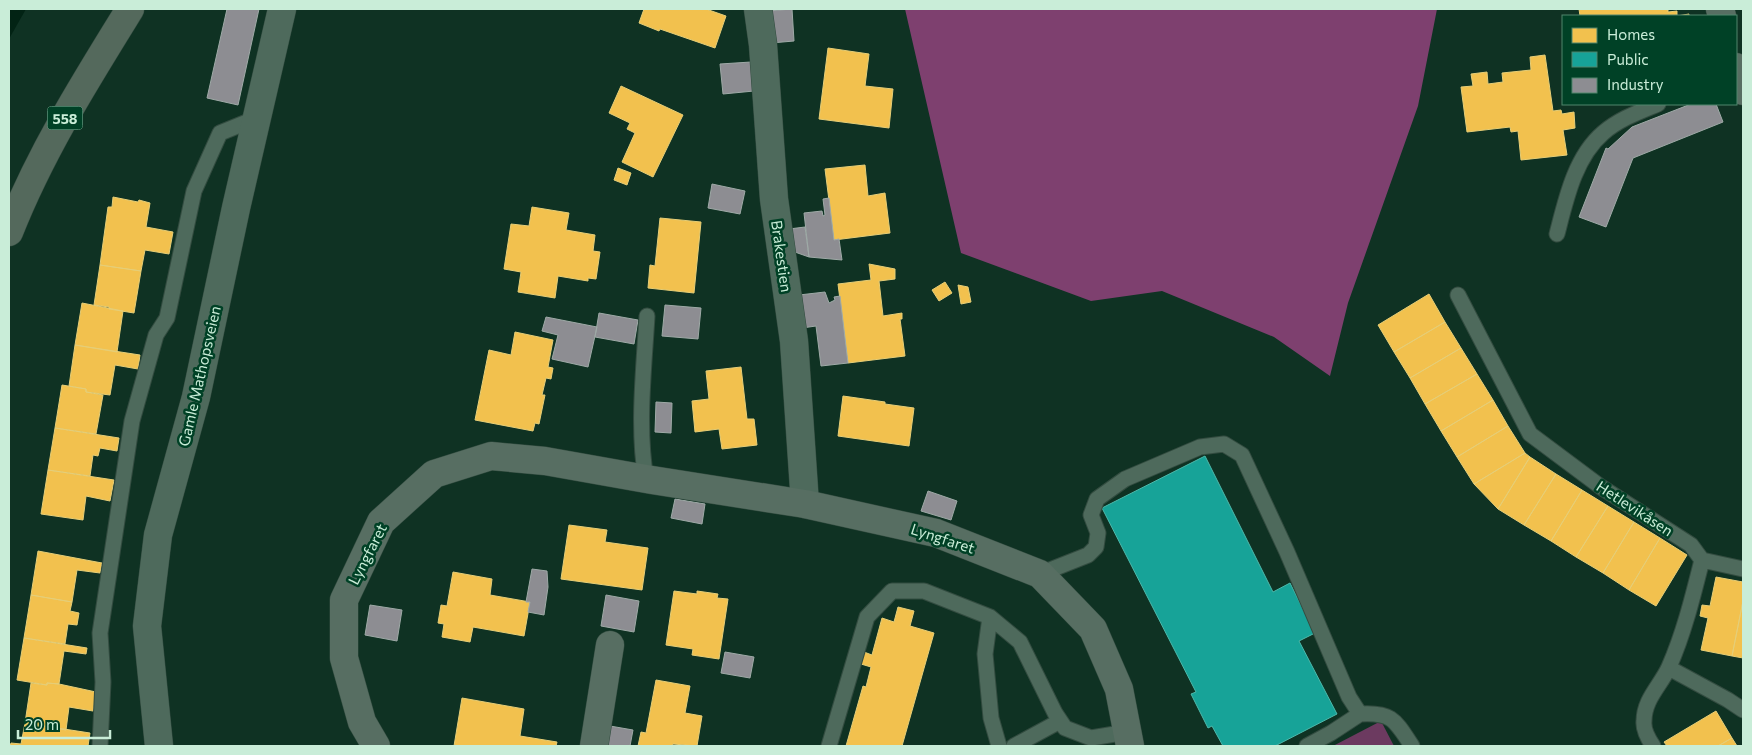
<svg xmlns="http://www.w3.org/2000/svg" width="1752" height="755" viewBox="0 0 1752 755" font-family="Commissioner,sans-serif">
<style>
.green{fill:#6c3a60}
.forest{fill:#7e406f}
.water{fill:#022314}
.homes{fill:#f2c14e;stroke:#e6ce77}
.public{fill:#17a398;stroke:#4cb9ab}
.industry{fill:#8d8d92;stroke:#9faaa7}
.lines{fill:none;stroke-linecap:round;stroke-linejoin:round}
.lane-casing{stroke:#334c40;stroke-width:17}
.street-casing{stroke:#334c40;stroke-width:29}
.secondary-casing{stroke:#334c40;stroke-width:29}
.primary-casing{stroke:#334c40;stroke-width:29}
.lane{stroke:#4e6a5c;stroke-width:15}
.street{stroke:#4e6a5c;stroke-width:28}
.secondary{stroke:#576e62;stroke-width:28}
.primary{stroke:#54695c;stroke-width:28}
.labels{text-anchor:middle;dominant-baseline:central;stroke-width:5;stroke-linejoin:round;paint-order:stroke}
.shield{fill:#004126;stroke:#8db9a3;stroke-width:1}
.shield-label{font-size:14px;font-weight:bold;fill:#c9edd8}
.street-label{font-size:15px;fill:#c9edd8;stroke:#004126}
</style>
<rect width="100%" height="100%" fill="#0f3223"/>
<path class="green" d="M 1381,721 L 1394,746 L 1333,746 Z"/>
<path class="forest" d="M 905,9 L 1437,9 L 1418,106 L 1348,303 L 1330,376 L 1274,337 L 1162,291 L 1091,301 L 961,253 Z"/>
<path class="water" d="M 9,9 L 26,9 L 9,39 Z"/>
<path class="homes" d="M 644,9 L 706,9 L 726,16 L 715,48 L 660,29 L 659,31 L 639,23 Z
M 1579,9 L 1668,9 L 1668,12 L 1677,11 L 1677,16 L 1689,14 L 1689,16 L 1580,16 Z
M 828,48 L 869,54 L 865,86 L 893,89 L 889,128 L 819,119 Z
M 1545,55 L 1553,111 L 1561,110 L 1562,114 L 1574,112 L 1575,128 L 1563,130 L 1567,155 L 1521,160 L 1518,131 L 1511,132 L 1510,127 L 1467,132 L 1461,87 L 1473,86 L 1471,74 L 1487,72 L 1488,84 L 1503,82 L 1502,73 L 1531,70 L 1530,57 Z
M 621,86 L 683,115 L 653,177 L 622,162 L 635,133 L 627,129 L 630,123 L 609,113 Z
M 865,165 L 868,196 L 885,193 L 890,233 L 834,240 L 825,169 Z
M 618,168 L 631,173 L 627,185 L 614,180 Z
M 113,197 L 138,202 L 139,200 L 150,203 L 146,227 L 173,232 L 169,254 L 145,250 L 141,271 L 100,265 L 108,207 L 112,207 Z
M 532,207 L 569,213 L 566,230 L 595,235 L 593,251 L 600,252 L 596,279 L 588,278 L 588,281 L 558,276 L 555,298 L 518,292 L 521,272 L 504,269 L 511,224 L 529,226 Z
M 660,218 L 701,222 L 694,293 L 648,288 L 650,265 L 655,266 Z
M 869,264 L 895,269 L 895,279 L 879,281 L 883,316 L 902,313 L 902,319 L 900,319 L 905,356 L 848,363 L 838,284 L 871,280 Z
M 100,265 L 141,271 L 134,313 L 109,309 L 109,307 L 94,305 Z
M 945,282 L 952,293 L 939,301 L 932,290 Z
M 958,285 L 968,287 L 971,302 L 961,304 Z
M 1429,294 L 1445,322 L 1394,352 L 1378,325 Z
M 82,303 L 123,311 L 117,352 L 75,345 Z
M 1445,322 L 1461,348 L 1410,378 L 1394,352 Z
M 515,332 L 553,340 L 548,367 L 553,368 L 551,379 L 546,378 L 542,395 L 545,395 L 539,424 L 535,423 L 533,431 L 475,420 L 489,350 L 511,355 Z
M 75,345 L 140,355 L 138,369 L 115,365 L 110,395 L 86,392 L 86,389 L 69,386 Z
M 1461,348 L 1477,374 L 1425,404 L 1410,378 Z
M 741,367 L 747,419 L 754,419 L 757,445 L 722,449 L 719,429 L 695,432 L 692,401 L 709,399 L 706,371 Z
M 1477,374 L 1493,400 L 1441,431 L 1425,404 Z
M 62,385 L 86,389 L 86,392 L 103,395 L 96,434 L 55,428 Z
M 843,396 L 885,402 L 885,404 L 914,408 L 909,446 L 838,436 Z
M 1493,400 L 1508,426 L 1457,457 L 1441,431 Z
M 1508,426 L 1525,453 L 1474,484 L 1457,457 Z
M 55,428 L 119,438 L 117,451 L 100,448 L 98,456 L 93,455 L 90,476 L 48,470 Z
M 1525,453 L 1530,457 L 1498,509 L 1474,484 Z
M 1530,457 L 1556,474 L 1524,525 L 1498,509 Z
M 48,470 L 114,480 L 110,501 L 86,496 L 83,520 L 41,514 Z
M 1556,474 L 1582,490 L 1551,541 L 1524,525 Z
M 1582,490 L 1608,506 L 1576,557 L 1551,541 Z
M 1608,506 L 1634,522 L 1603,573 L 1576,557 Z
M 1634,522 L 1660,538 L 1629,590 L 1603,573 Z
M 569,525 L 607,530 L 605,542 L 648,548 L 642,590 L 561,579 Z
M 1660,538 L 1687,555 L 1656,606 L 1629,590 Z
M 38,551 L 102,563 L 100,573 L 77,570 L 72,602 L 31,595 Z
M 453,572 L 492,579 L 490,595 L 530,602 L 524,636 L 473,627 L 470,642 L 442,637 L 444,624 L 438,623 L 441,605 L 447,606 Z
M 1716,577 L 1743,582 L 1743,601 L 1732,656 L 1701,650 L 1708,618 L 1700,616 L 1702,605 L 1710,606 Z
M 674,591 L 697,594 L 697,591 L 718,594 L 717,598 L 728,599 L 719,659 L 692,655 L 693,649 L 666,645 Z
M 31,595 L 72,602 L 70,611 L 79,613 L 77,625 L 68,624 L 65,644 L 24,638 Z
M 1743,601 L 1743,658 L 1732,656 Z
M 898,607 L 914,611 L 910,626 L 934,633 L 902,746 L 846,746 L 863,686 L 866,687 L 871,667 L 861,664 L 864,652 L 872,655 L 882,618 L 894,622 Z
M 24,638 L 87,648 L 86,654 L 64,651 L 59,684 L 47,683 L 47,685 L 17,680 Z
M 656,680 L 690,686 L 685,713 L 702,716 L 697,746 L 673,744 L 672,746 L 638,746 L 641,732 L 646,733 Z
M 31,683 L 47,685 L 47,683 L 59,684 L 96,692 L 93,711 L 69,707 L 66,730 L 25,723 Z
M 462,698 L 524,709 L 520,736 L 557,742 L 556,746 L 454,746 Z
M 1716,711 L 1732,738 L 1718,746 L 1667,746 L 1664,742 Z
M 25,723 L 90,733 L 88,746 L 10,746 L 11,743 L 21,744 Z
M 1732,738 L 1737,746 L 1718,746 Z"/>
<path class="public" d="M 1205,456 L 1273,592 L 1290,583 L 1315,633 L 1299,641 L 1337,714 L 1275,746 L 1223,746 L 1212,726 L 1208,728 L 1191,694 L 1196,692 L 1102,508 Z"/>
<path class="industry" d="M 227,9 L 259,9 L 238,105 L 207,98 Z
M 792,9 L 794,41 L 771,43 L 768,11 Z
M 751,62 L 754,91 L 723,94 L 720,64 Z
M 1691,104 L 1716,104 L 1723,122 L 1633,158 L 1606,227 L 1579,217 L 1606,148 L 1608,149 L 1632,127 Z
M 712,184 L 745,191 L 740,214 L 708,208 Z
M 829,198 L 834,240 L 839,239 L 842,260 L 809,257 L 804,213 L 822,211 L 823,216 L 825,215 L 823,199 Z
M 805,227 L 809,257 L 792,251 L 789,229 Z
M 825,292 L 829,303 L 835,300 L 834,297 L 840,296 L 848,363 L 821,366 L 816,326 L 802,328 L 799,295 Z
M 665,305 L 701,308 L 698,339 L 662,336 Z
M 599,313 L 638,320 L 634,344 L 595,337 Z
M 546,317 L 597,327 L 588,367 L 552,359 L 558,335 L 542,331 Z
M 656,402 L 672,403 L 671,433 L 655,432 Z
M 928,491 L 957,501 L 951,520 L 921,511 Z
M 675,499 L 705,504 L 702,524 L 671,518 Z
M 532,569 L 547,571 L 548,587 L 544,615 L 528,612 L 530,602 L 526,602 Z
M 606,595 L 639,601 L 634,632 L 601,626 Z
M 370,605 L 402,610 L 397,641 L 365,635 Z
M 725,652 L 754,657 L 750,678 L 721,673 Z
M 610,726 L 633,730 L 630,746 L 607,746 Z"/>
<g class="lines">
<defs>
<path id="lane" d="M 1557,234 C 1566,199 1575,157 1603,133 C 1619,119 1639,112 1658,104
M 1458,295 L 1530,434 L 1601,487 L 1691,545 L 1702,560 C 1693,596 1684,633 1669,667 C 1661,685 1644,699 1644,721 C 1643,729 1649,740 1653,746
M 646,479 C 637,428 644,368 647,316
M 1702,560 L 1743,569
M 1040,574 L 1088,555 L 1096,547 L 1098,533 L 1091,515 L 1097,499 L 1125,479 L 1200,447 L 1224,444 L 1242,455 L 1287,552 L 1349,697 L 1360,714 C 1392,712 1395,720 1412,746
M 990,617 L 985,654 L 991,718 L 999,746
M 1669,668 L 1728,700 L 1743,710
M 100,746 L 103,682 L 100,633 L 132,421 L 156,335 L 167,318 L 194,191 L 220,133 L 257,118
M 829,746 L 867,617 L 892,591 L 924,591 L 990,617 L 1020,642 L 1055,713 L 1065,728 L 1091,738 L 1127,732
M 1014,746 L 1060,721
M 1307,746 L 1331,733 L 1360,714"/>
<path id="street" d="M 758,9 L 763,45 L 774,199 L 794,341 L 805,504
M 159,746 L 147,626 L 158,535 L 196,397 L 236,208 L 282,9"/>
<path id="secondary" d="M 1720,9 L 1722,16
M 1736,67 L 1743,91
M 376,746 L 362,722 L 344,658 L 344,600 L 381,522 L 434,474 L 491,456 L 545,461 L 652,480 L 805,504 L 936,533 L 1040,574 L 1093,629 L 1119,689 L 1130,746
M 594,746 L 610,645"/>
<path id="primary" d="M 9,232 C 40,153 86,80 130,9"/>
</defs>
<use href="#lane" class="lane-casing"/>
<use href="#street" class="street-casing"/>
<use href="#secondary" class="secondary-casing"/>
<use href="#primary" class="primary-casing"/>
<use href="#lane" class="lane"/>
<use href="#street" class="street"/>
<use href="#secondary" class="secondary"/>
<use href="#primary" class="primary"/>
</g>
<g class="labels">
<rect class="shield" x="47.5" y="106.5" width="35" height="23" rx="4"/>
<g class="shield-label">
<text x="65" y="118">558</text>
</g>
<g class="street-label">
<text transform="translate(782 256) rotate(82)">Brakestien</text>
<text transform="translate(199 376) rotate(-77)">Gamle Mathopsveien</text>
<text transform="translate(1635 508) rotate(33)">Hetlevikåsen</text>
<text transform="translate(943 538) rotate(18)">Lyngfaret</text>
<text transform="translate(367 554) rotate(-63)">Lyngfaret</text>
</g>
</g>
<rect width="1752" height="755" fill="none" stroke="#c9edd8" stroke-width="20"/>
<rect x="1562" y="15" width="175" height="90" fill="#004126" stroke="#50866d"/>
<rect x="1572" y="28" width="25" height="15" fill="#f2c14e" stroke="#50866d"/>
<text x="1607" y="40" font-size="15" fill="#c9edd8">Homes</text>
<rect x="1572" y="52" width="25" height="15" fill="#17a398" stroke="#50866d"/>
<text x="1607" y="65" font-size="15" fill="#c9edd8">Public</text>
<rect x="1572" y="78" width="25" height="15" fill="#8d8d92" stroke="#50866d"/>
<text x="1607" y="90" font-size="15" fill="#c9edd8">Industry</text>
<path d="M18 730v8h92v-8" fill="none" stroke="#c9edd8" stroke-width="2.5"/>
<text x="25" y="730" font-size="15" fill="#c9edd8" stroke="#004126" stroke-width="4" paint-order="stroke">20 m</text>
</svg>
